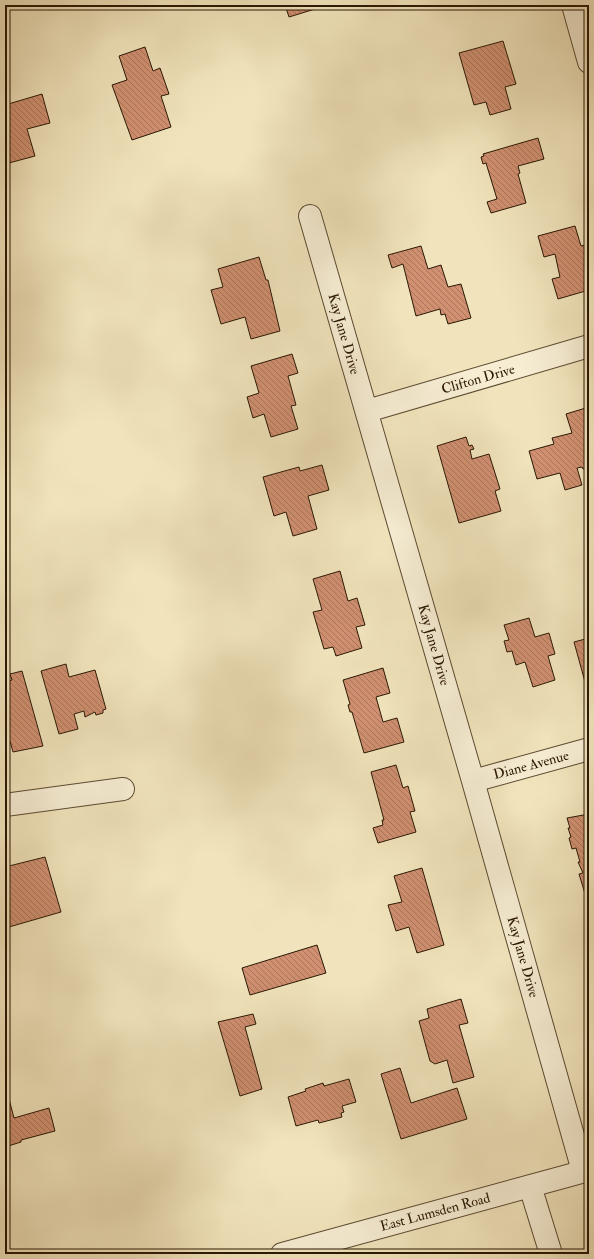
<svg xmlns="http://www.w3.org/2000/svg" width="594" height="1259" viewBox="0 0 594 1259" font-family="'IM FELL Double Pica',serif">
<style>
.building{fill:url(#building-back-hatch);stroke:#2a1703}
.lines{fill:none;stroke-linecap:round;stroke-linejoin:round}
.minor-casing{stroke:#5c4a31;stroke-width:24}
.minor{stroke:#f6edd3;stroke-width:22}
.labels{text-anchor:middle;dominant-baseline:central;stroke-width:3.5;stroke-linejoin:round;paint-order:stroke}
.street-label{font-size:14px;fill:#2a1703;stroke:#f6edd3}
</style>
<defs>
<pattern id="building-back-hatch" width="6" height="6" patternUnits="userSpaceOnUse"><rect width="6" height="6" fill="#d09071"/><path d="M-1 5l2 2M0 0l6 6M5-1l2 2" fill="none" stroke="#a9755b"/></pattern>
</defs>
<rect width="100%" height="100%" fill="#f1e4bc"/>
<filter id="stains"><feTurbulence type="fractalNoise" baseFrequency=".005" numOctaves="4"/><feColorMatrix values="0 0 0 0 .2 0 0 0 0 .09 0 0 0 0 .02 0 0 0 .5 -.17"/></filter>
<radialGradient id="worn" r=".72"><stop offset=".6" stop-color="#630" stop-opacity="0"/><stop offset="1" stop-color="#630" stop-opacity=".3"/></radialGradient>
<path class="building" d="M 285,5 L 316,5 L 314,6 L 315,9 L 289,17 Z
M 503,41 L 516,84 L 505,87 L 511,109 L 490,115 L 486,102 L 474,105 L 459,53 Z
M 145,47 L 153,71 L 160,68 L 169,94 L 161,96 L 171,127 L 132,140 L 112,85 L 127,80 L 119,56 Z
M 42,94 L 50,123 L 27,129 L 35,156 L 5,164 L 5,105 Z
M 538,138 L 544,159 L 518,166 L 520,173 L 518,174 L 526,203 L 491,213 L 487,202 L 497,199 L 486,163 L 483,164 L 481,157 L 484,156 L 483,154 Z
M 575,226 L 581,246 L 585,245 L 589,261 L 589,290 L 558,299 L 552,279 L 560,277 L 555,254 L 544,257 L 538,236 Z
M 421,246 L 428,269 L 441,265 L 448,287 L 461,284 L 471,318 L 448,324 L 445,314 L 441,315 L 440,309 L 416,316 L 403,264 L 392,268 L 388,255 Z
M 259,257 L 266,280 L 268,280 L 280,331 L 251,339 L 245,317 L 221,324 L 211,290 L 223,287 L 218,269 Z
M 292,354 L 298,373 L 288,376 L 296,405 L 291,406 L 298,429 L 271,437 L 264,414 L 253,418 L 247,397 L 259,393 L 251,366 Z
M 589,407 L 589,468 L 583,469 L 582,467 L 577,468 L 582,485 L 565,490 L 560,473 L 537,479 L 529,451 L 554,444 L 552,438 L 572,433 L 566,414 Z
M 466,437 L 469,446 L 472,445 L 474,449 L 470,450 L 472,459 L 489,454 L 500,489 L 495,491 L 501,511 L 459,523 L 437,446 Z
M 322,465 L 329,490 L 308,496 L 317,529 L 293,536 L 286,512 L 274,516 L 263,477 L 299,467 L 300,471 Z
M 340,571 L 348,601 L 357,598 L 365,625 L 356,627 L 362,648 L 336,656 L 333,647 L 324,649 L 313,612 L 322,610 L 313,579 Z
M 529,618 L 535,637 L 549,633 L 555,654 L 548,656 L 555,680 L 533,687 L 525,662 L 516,665 L 512,651 L 507,652 L 504,641 L 509,640 L 504,625 Z
M 589,638 L 589,681 L 585,682 L 574,642 Z
M 66,664 L 69,677 L 95,670 L 106,709 L 103,710 L 103,713 L 96,715 L 95,712 L 85,717 L 84,711 L 74,714 L 78,729 L 59,734 L 41,671 Z
M 383,668 L 390,693 L 376,697 L 383,722 L 397,718 L 404,742 L 364,753 L 352,712 L 350,712 L 348,705 L 350,704 L 343,680 Z
M 22,671 L 43,746 L 13,752 L 10,741 L 5,743 L 5,682 L 12,680 L 10,674 Z
M 396,765 L 403,788 L 408,786 L 415,811 L 410,812 L 416,832 L 378,843 L 373,828 L 383,825 L 382,820 L 384,820 L 371,772 Z
M 589,814 L 589,896 L 586,897 L 579,874 L 583,873 L 578,862 L 580,862 L 576,848 L 572,849 L 569,838 L 571,837 L 568,828 L 570,828 L 567,818 Z
M 45,857 L 61,912 L 9,927 L 5,913 L 5,867 Z
M 422,868 L 444,945 L 417,953 L 409,927 L 396,931 L 388,905 L 402,902 L 394,876 Z
M 317,945 L 326,973 L 250,995 L 242,968 Z
M 461,999 L 468,1023 L 459,1025 L 474,1077 L 453,1083 L 447,1060 L 435,1064 L 430,1061 L 419,1021 L 429,1018 L 427,1009 Z
M 253,1014 L 256,1024 L 245,1027 L 262,1089 L 240,1096 L 218,1022 Z
M 400,1068 L 411,1103 L 457,1088 L 467,1119 L 401,1139 L 381,1074 Z
M 349,1079 L 356,1102 L 342,1106 L 344,1112 L 341,1113 L 342,1117 L 319,1123 L 318,1120 L 296,1126 L 288,1097 L 306,1091 L 305,1089 L 323,1083 L 324,1086 Z
M 9,1099 L 14,1118 L 49,1108 L 55,1131 L 21,1140 L 21,1142 L 5,1147 L 5,1100 Z"/>
<g class="lines">
<defs>
<path id="minor" d="M 573,5 L 589,62
M 310,216 L 473,781 L 583,1171
M 367,411 L 589,346
M 473,781 L 589,749
M 5,805 L 123,789
M 530,1186 L 551,1254
M 282,1254 L 589,1170"/>
</defs>
<use href="#minor" class="minor-casing"/>
<use href="#minor" class="minor"/>
</g>
<g class="labels">
<g class="street-label">
<text transform="translate(344 334) rotate(74)">Kay Jane Drive</text>
<text transform="translate(478 379) rotate(-16)">Clifton Drive</text>
<text transform="translate(434 645) rotate(74)">Kay Jane Drive</text>
<text transform="translate(531 765) rotate(-15)">Diane Avenue</text>
<text transform="translate(523 957) rotate(74)">Kay Jane Drive</text>
<text transform="translate(435 1212) rotate(-15)">East Lumsden Road</text>
</g>
</g>
<rect width="594" height="1259" fill="none" stroke="#f1e4bc" stroke-width="20"/>
<rect x="6" y="6" width="582" height="1247" fill="none" stroke="#2a1703" stroke-width="2"/>
<rect x="10" y="10" width="574" height="1239" fill="none" stroke="#2a1703"/>
<rect width="100%" height="100%" filter="url(#stains)"/>
<rect width="100%" height="100%" fill="url(#worn)"/>
</svg>
